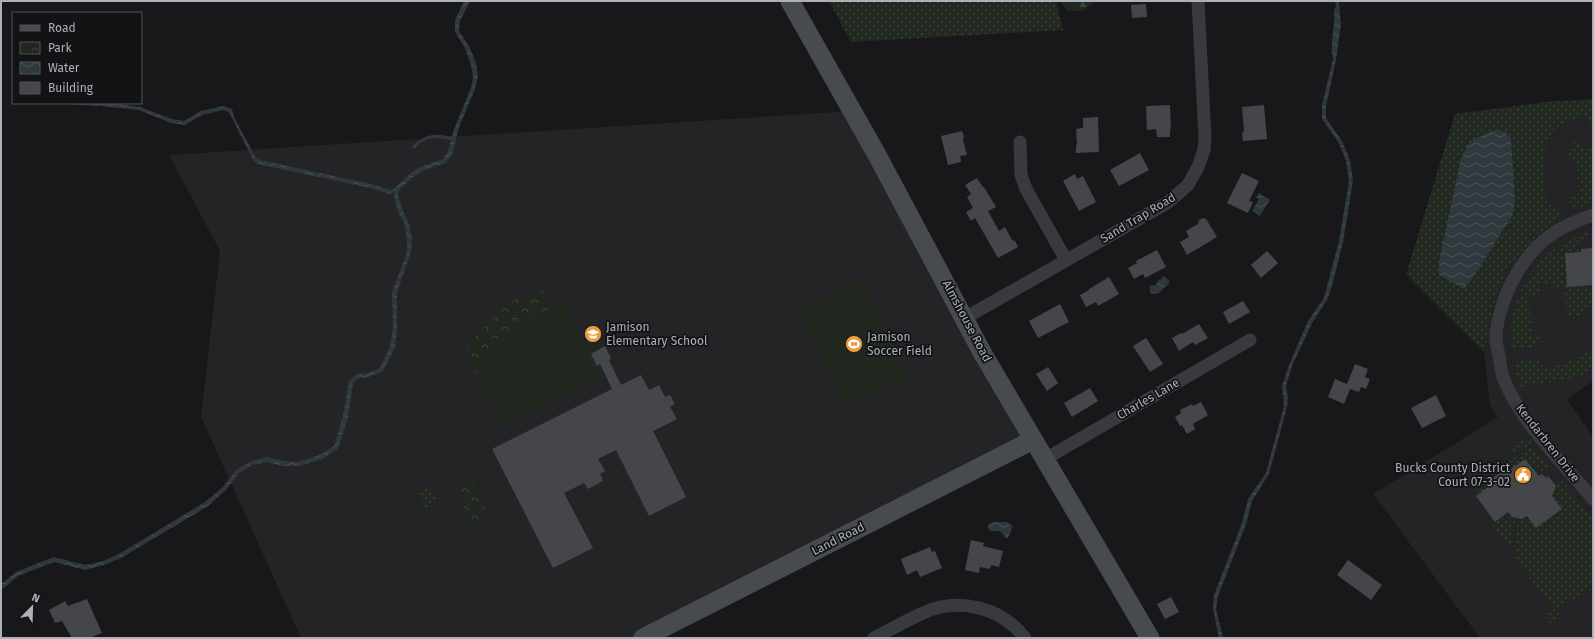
<svg xmlns="http://www.w3.org/2000/svg" width="1594" height="639" viewBox="0 0 1594 639" font-family="'Fira Sans',sans-serif">
<style>
.built{fill:#242427}
.grass{fill:url(#grass-dots);fill-rule:evenodd}
.forest{fill:url(#forest-firs)}
.park{fill:url(#park-crowns)}
.pitch{fill:#202820}
.water{fill:url(#water-waves)}
.lines{fill:none;stroke-linecap:round;stroke-linejoin:round}
.stream{stroke:#2e383d;stroke-width:3.5}
.building{fill:#44464a}
.street{stroke:#393a3e;stroke-width:13}
.secondary{stroke:#474a4e;stroke-width:19}
.labels{text-anchor:middle;dominant-baseline:central;stroke-width:3.5;stroke-linejoin:round;paint-order:stroke}
.street-label{font-size:12px;fill:#aab1b9;stroke:#131315}
.poi-label{font-size:12px;fill:#aab1b9;stroke:#131315;text-anchor:start}
</style>
<defs>
<pattern id="grass-dots" width="8" height="8" patternUnits="userSpaceOnUse"><rect width="8" height="8" fill="#202820"/><path d="M2 2h.1M6 6h.1" fill="none" stroke="#3e453e" stroke-width="1.8" stroke-linecap="round"/></pattern>
<pattern id="forest-firs" width="22" height="20" patternUnits="userSpaceOnUse"><rect width="22" height="20" fill="#202820"/><path d="M5 1l3.5 6h-7zM16 11l3.5 6h-7z" fill="#3e453e"/></pattern>
<pattern id="park-crowns" width="20" height="18" patternUnits="userSpaceOnUse"><rect width="20" height="18" fill="#202820"/><path d="M2 6a3 3 0 1 1 6 0M12 15a3 3 0 1 1 6 0" fill="none" stroke="#3e453e"/></pattern>
<pattern id="water-waves" width="16" height="10" patternUnits="userSpaceOnUse"><rect width="16" height="10" fill="#2e383d"/><path d="M0 5q4-4 8 0t8 0" fill="none" stroke="#4a5257"/></pattern>
</defs>
<rect width="100%" height="100%" fill="#18181a"/>
<path class="built" d="M 1593,99 L 1593,381 L 1567,399 L 1593,437 L 1593,638 L 1480,638 L 1373,494 L 1498,417 L 1490,405 L 1484,352 L 1406,275 L 1455,114 L 1547,102 Z
M 853,111 L 1033,440 L 646,638 L 301,638 L 201,417 L 220,251 L 169,155 Z"/>
<path class="grass" d="M 829,1 L 1056,1 L 1063,30 L 851,42 Z
M 1593,99 L 1593,125 L 1589,126 L 1587,116 C 1579,118 1568,119 1561,124 C 1536,141 1545,180 1547,205 L 1557,206 L 1560,209 L 1557,221 L 1537,235 L 1525,248 L 1509,268 L 1498,290 L 1490,318 L 1484,352 L 1406,275 L 1455,114 L 1547,102 ZM 1470,141 L 1512,216 L 1473,278 L 1464,289 L 1439,261 L 1461,158 Z
M 1576,140 L 1580,141 L 1581,148 L 1593,148 L 1593,204 L 1580,207 L 1581,210 L 1572,206 L 1569,199 L 1569,196 L 1579,194 L 1577,159 L 1568,159 L 1566,155 L 1573,143 Z
M 1587,231 L 1587,241 L 1578,242 L 1579,252 L 1565,253 L 1567,286 L 1589,286 L 1589,288 L 1592,288 L 1593,307 L 1567,322 L 1565,289 L 1552,289 L 1551,285 L 1539,285 L 1539,295 L 1529,296 L 1532,337 L 1539,337 L 1542,341 C 1537,348 1521,350 1513,348 C 1503,318 1526,272 1549,253 C 1561,244 1573,238 1587,231 Z
M 1593,349 L 1593,367 L 1579,377 L 1521,387 L 1515,372 L 1516,363 L 1518,362 L 1538,358 L 1541,360 L 1542,368 C 1564,366 1575,359 1593,349 Z
M 1523,438 L 1532,440 L 1534,442 L 1515,454 L 1511,447 L 1512,444 Z
M 1532,447 L 1549,466 L 1537,473 L 1525,459 L 1504,474 L 1498,468 Z
M 1484,476 L 1488,481 L 1485,484 L 1488,487 L 1479,494 L 1471,483 Z
M 1562,481 L 1593,518 L 1593,588 L 1556,609 L 1561,618 L 1553,623 L 1550,623 L 1545,615 L 1553,609 L 1514,557 L 1517,554 L 1514,551 L 1518,520 L 1523,521 L 1528,518 L 1536,528 L 1562,509 L 1551,494 L 1554,492 L 1553,489 Z
M 429,486 L 437,501 L 426,508 L 417,493 Z
M 1507,514 L 1511,519 L 1515,520 L 1511,549 L 1493,525 Z"/>
<path class="forest" d="M 1061,1 L 1093,1 L 1093,3 L 1083,11 L 1067,11 Z"/>
<path class="park" d="M 542,290 L 552,308 C 519,325 496,344 475,374 L 466,362 L 471,357 L 464,352 C 478,330 499,313 518,297 L 522,302 Z
M 472,481 L 491,517 L 474,527 L 454,490 Z"/>
<path class="pitch" d="M 861,280 L 910,378 L 844,407 L 798,311 Z
M 565,303 L 603,377 L 502,428 L 475,374 C 499,340 526,319 565,303 Z"/>
<path class="water" d="M 464,1 L 470,1 L 460,21 L 459,31 L 469,46 L 476,63 L 478,77 L 475,89 L 458,130 L 453,153 L 446,163 L 425,170 L 415,175 L 399,190 L 398,196 L 403,211 L 408,221 L 412,237 L 411,252 L 397,292 L 397,329 L 395,348 L 383,371 L 369,377 L 359,378 L 353,383 L 348,417 L 338,449 L 322,459 L 299,466 L 283,466 L 267,462 L 252,465 L 239,473 L 226,490 L 208,506 L 121,558 L 104,565 L 85,570 L 54,562 L 18,576 L 1,590 L 1,584 L 16,572 L 54,557 L 85,565 L 103,561 L 119,554 L 205,502 L 223,487 L 236,470 L 251,461 L 267,457 L 284,461 L 298,462 L 320,455 L 334,446 L 343,416 L 349,381 L 357,374 L 368,373 L 380,368 L 390,347 L 393,328 L 392,292 L 407,252 L 407,238 L 404,223 L 398,212 L 394,196 L 394,192 L 390,194 L 370,188 L 258,164 L 253,160 L 229,112 L 223,110 L 202,115 L 185,125 L 171,123 L 139,110 L 101,106 L 54,103 L 110,103 L 140,107 L 172,119 L 184,121 L 201,111 L 223,106 L 232,109 L 234,117 L 256,158 L 260,160 L 371,184 L 390,190 L 395,188 L 413,171 L 423,166 L 443,159 L 448,151 L 454,129 L 471,88 L 473,77 L 471,65 L 465,48 L 455,32 L 455,20 Z
M 1339,6 L 1341,24 L 1336,60 L 1326,106 L 1326,118 L 1342,141 L 1350,160 L 1353,181 L 1343,242 L 1332,286 L 1327,300 L 1312,323 L 1292,366 L 1286,386 L 1288,398 L 1287,407 L 1269,474 L 1252,501 L 1246,524 L 1218,596 L 1216,609 L 1223,638 L 1219,638 L 1213,609 L 1214,595 L 1242,523 L 1248,499 L 1266,473 L 1284,406 L 1282,386 L 1289,365 L 1308,321 L 1324,298 L 1339,241 L 1349,181 L 1346,161 L 1339,143 L 1322,119 L 1322,105 L 1333,59 C 1329,43 1336,26 1334,9 Z
M 1495,130 L 1505,132 L 1511,138 L 1515,202 L 1512,216 L 1473,278 L 1464,289 L 1439,275 L 1439,261 L 1461,158 L 1470,141 Z
M 1259,193 L 1270,200 L 1260,216 L 1252,211 L 1259,199 L 1256,198 Z
M 1163,276 L 1169,280 L 1169,283 L 1159,293 L 1151,294 L 1150,292 L 1150,286 L 1156,285 L 1158,280 L 1162,279 Z
M 993,522 L 1006,522 L 1013,526 L 1008,538 L 1006,538 L 1000,531 L 992,531 L 989,530 L 988,525 Z"/>
<g class="lines">
<path class="stream" d="M 1337,1 L 1338,11
M 414,147 C 426,134 438,135 454,139"/>
</g>
<path class="building" d="M 1146,4 L 1147,17 L 1132,18 L 1131,5 Z
M 1170,105 L 1171,129 L 1170,129 L 1170,137 L 1157,137 L 1156,129 L 1147,130 L 1146,106 Z
M 1264,105 L 1267,139 L 1243,141 L 1242,133 L 1244,131 L 1242,107 Z
M 1098,117 L 1099,152 L 1076,153 L 1076,146 L 1077,144 L 1076,129 L 1083,128 L 1083,118 Z
M 962,131 L 964,137 L 963,140 L 967,155 L 960,156 L 961,162 L 948,165 L 941,136 Z
M 1140,153 L 1149,170 L 1119,186 L 1110,170 Z
M 1242,173 L 1259,181 L 1249,201 L 1253,202 L 1248,213 L 1227,203 Z
M 1075,174 L 1077,179 L 1083,176 L 1096,202 L 1079,211 L 1063,181 Z
M 977,178 L 983,187 L 984,187 L 996,207 L 988,211 L 999,231 L 1005,227 L 1012,240 L 1015,241 L 1018,247 L 998,258 L 975,218 L 971,221 L 966,212 L 973,208 L 967,197 L 971,194 L 965,185 Z
M 1203,218 L 1206,219 L 1217,237 L 1187,255 L 1180,242 L 1189,237 L 1186,231 L 1198,224 L 1199,220 Z
M 1593,248 L 1593,285 L 1567,287 L 1565,253 L 1581,252 L 1581,249 Z
M 1157,250 L 1166,267 L 1145,278 L 1143,274 L 1134,279 L 1128,268 L 1137,263 L 1136,261 Z
M 1267,251 L 1278,263 L 1261,278 L 1251,265 Z
M 1109,277 L 1119,294 L 1098,306 L 1096,302 L 1086,307 L 1080,295 L 1089,290 L 1089,289 Z
M 1243,301 L 1250,312 L 1229,324 L 1223,312 Z
M 1060,304 L 1069,322 L 1038,338 L 1029,321 Z
M 1199,324 L 1208,338 L 1195,345 L 1193,342 L 1179,351 L 1172,338 L 1181,333 L 1182,334 Z
M 1146,338 L 1163,364 L 1150,372 L 1133,346 Z
M 605,346 L 611,358 L 609,360 L 621,385 L 641,375 L 649,390 L 659,385 L 665,397 L 670,395 L 675,404 L 670,407 L 677,419 L 653,431 L 686,497 L 649,516 L 616,450 L 598,459 L 605,471 L 600,474 L 603,481 L 588,489 L 584,483 L 564,493 L 593,548 L 553,568 L 492,449 L 612,389 L 600,364 L 597,366 L 591,354 Z
M 1355,364 L 1368,369 L 1365,377 L 1370,379 L 1366,389 L 1361,387 L 1359,392 L 1350,389 L 1344,404 L 1328,397 L 1335,379 L 1347,384 Z
M 1048,367 L 1058,383 L 1047,391 L 1036,374 Z
M 1090,388 L 1098,401 L 1072,417 L 1064,403 Z
M 1436,395 L 1446,416 L 1422,428 L 1411,408 Z
M 1201,402 L 1208,415 L 1193,424 L 1195,429 L 1187,434 L 1182,425 L 1180,426 L 1175,417 L 1181,413 L 1180,410 L 1192,404 L 1193,406 Z
M 1525,459 L 1539,476 L 1542,474 L 1546,478 L 1548,476 L 1556,486 L 1552,496 L 1562,509 L 1536,528 L 1527,516 L 1522,519 L 1512,517 L 1508,512 L 1495,522 L 1476,496 L 1488,487 L 1485,484 L 1502,471 L 1504,474 Z
M 971,540 L 984,543 L 983,546 L 1003,551 L 999,567 L 991,565 L 990,569 L 980,567 L 979,573 L 965,570 Z
M 930,547 L 932,552 L 935,551 L 942,568 L 920,577 L 917,570 L 907,575 L 901,559 Z
M 1348,560 L 1382,585 L 1371,600 L 1337,575 Z
M 1171,597 L 1179,612 L 1165,619 L 1157,604 Z
M 87,599 L 102,633 L 89,638 L 72,638 L 62,621 L 55,623 L 49,610 L 65,601 L 68,606 Z"/>
<g class="lines">
<path class="street" d="M 1020,142 L 1021,175 L 1026,189 L 1066,260
M 1593,215 C 1554,228 1533,243 1513,280 C 1505,294 1496,321 1496,338 C 1496,344 1498,350 1499,356 C 1500,363 1501,370 1503,377 C 1520,422 1562,462 1593,499
M 965,318 L 1167,203 L 1179,193 L 1188,185 L 1198,167 L 1204,150 L 1205,137 L 1198,1
M 1045,459 L 1250,340
M 874,638 C 890,630 907,620 923,613 C 959,597 1001,607 1025,638"/>
<path class="secondary" d="M 790,1 L 877,155 L 983,354 L 1150,638
M 643,638 L 1033,440"/>
</g>
<defs>
<symbol id="school-disc" viewBox="-11 -11 22 22"><circle r="9.5" fill="#eb9d3e" stroke="#131315"/><path d="M0-5L7-2L0 1L-7-2ZM-4 1L0 2.5L4 1V4Q0 6-4 4Z" fill="#fff"/></symbol>
<symbol id="stadium-disc" viewBox="-11 -11 22 22"><circle r="9.5" fill="#eb9d3e" stroke="#131315"/><path d="M0-5a6.5 5 0 1 0 0 10a6.5 5 0 1 0 0-10ZM-3.5-1.8h7v3.6h-7Z" fill="#fff"/></symbol>
<symbol id="civic-disc" viewBox="-11 -11 22 22"><circle r="9.5" fill="#eb9d3e" stroke="#131315"/><path d="M-.6-6.5H3V-4.5H.6V-3L4-1V1h2V6H-6V1h2V-1L-.6-3ZM-1.2 2.5V6h2.4V2.5Z" fill="#fff"/></symbol>
</defs>
<g fill-rule="evenodd">
<use href="#school-disc" x="583" y="324" width="20" height="20"/>
<use href="#stadium-disc" x="844" y="334" width="20" height="20"/>
<use href="#civic-disc" x="1513" y="465" width="20" height="20"/>
</g>
<g class="labels">
<g class="street-label">
<text transform="translate(1138 218) rotate(-31)">Sand Trap Road</text>
<text transform="translate(967 321) rotate(62)">Almshouse Road</text>
<text transform="translate(1148 399) rotate(-30)">Charles Lane</text>
<text transform="translate(1548 443) rotate(52)">Kendarbren Drive</text>
<text transform="translate(838 539) rotate(-27)">Land Road</text>
</g>
<g class="poi-label">
<text x="606" y="327">Jamison<tspan x="606" dy="14">Elementary School</tspan></text>
<text x="867" y="337">Jamison<tspan x="867" dy="14">Soccer Field</tspan></text>
<text x="1510" y="468" text-anchor="end">Bucks County District<tspan x="1510" dy="14">Court 07-3-02</tspan></text>
</g>
</g>
<rect width="1594" height="639" fill="none" stroke="#aab1b9" stroke-width="4"/>
<rect x="12" y="12" width="130" height="92" fill="#131315" stroke="#4f5257"/>
<rect x="20" y="25" width="20" height="6" fill="#474a4e" stroke="#4f5257"/>
<text x="48" y="32" font-size="12" fill="#aab1b9">Road</text>
<rect x="20" y="42" width="20" height="12" fill="url(#park-crowns)" stroke="#4f5257"/>
<text x="48" y="52" font-size="12" fill="#aab1b9">Park</text>
<rect x="20" y="62" width="20" height="12" fill="url(#water-waves)" stroke="#4f5257"/>
<text x="48" y="72" font-size="12" fill="#aab1b9">Water</text>
<rect x="20" y="82" width="20" height="12" fill="#44464a" stroke="#4f5257"/>
<text x="48" y="92" font-size="12" fill="#aab1b9">Building</text>
<g transform="translate(32 607) rotate(23)" stroke="#131315" stroke-width="3" paint-order="stroke">
<path d="M0-3L7 15L0 10L-7 15Z" fill="#aab1b9"/>
<text y="-6" font-size="11" font-weight="bold" text-anchor="middle" fill="#aab1b9">N</text>
</g>
</svg>
